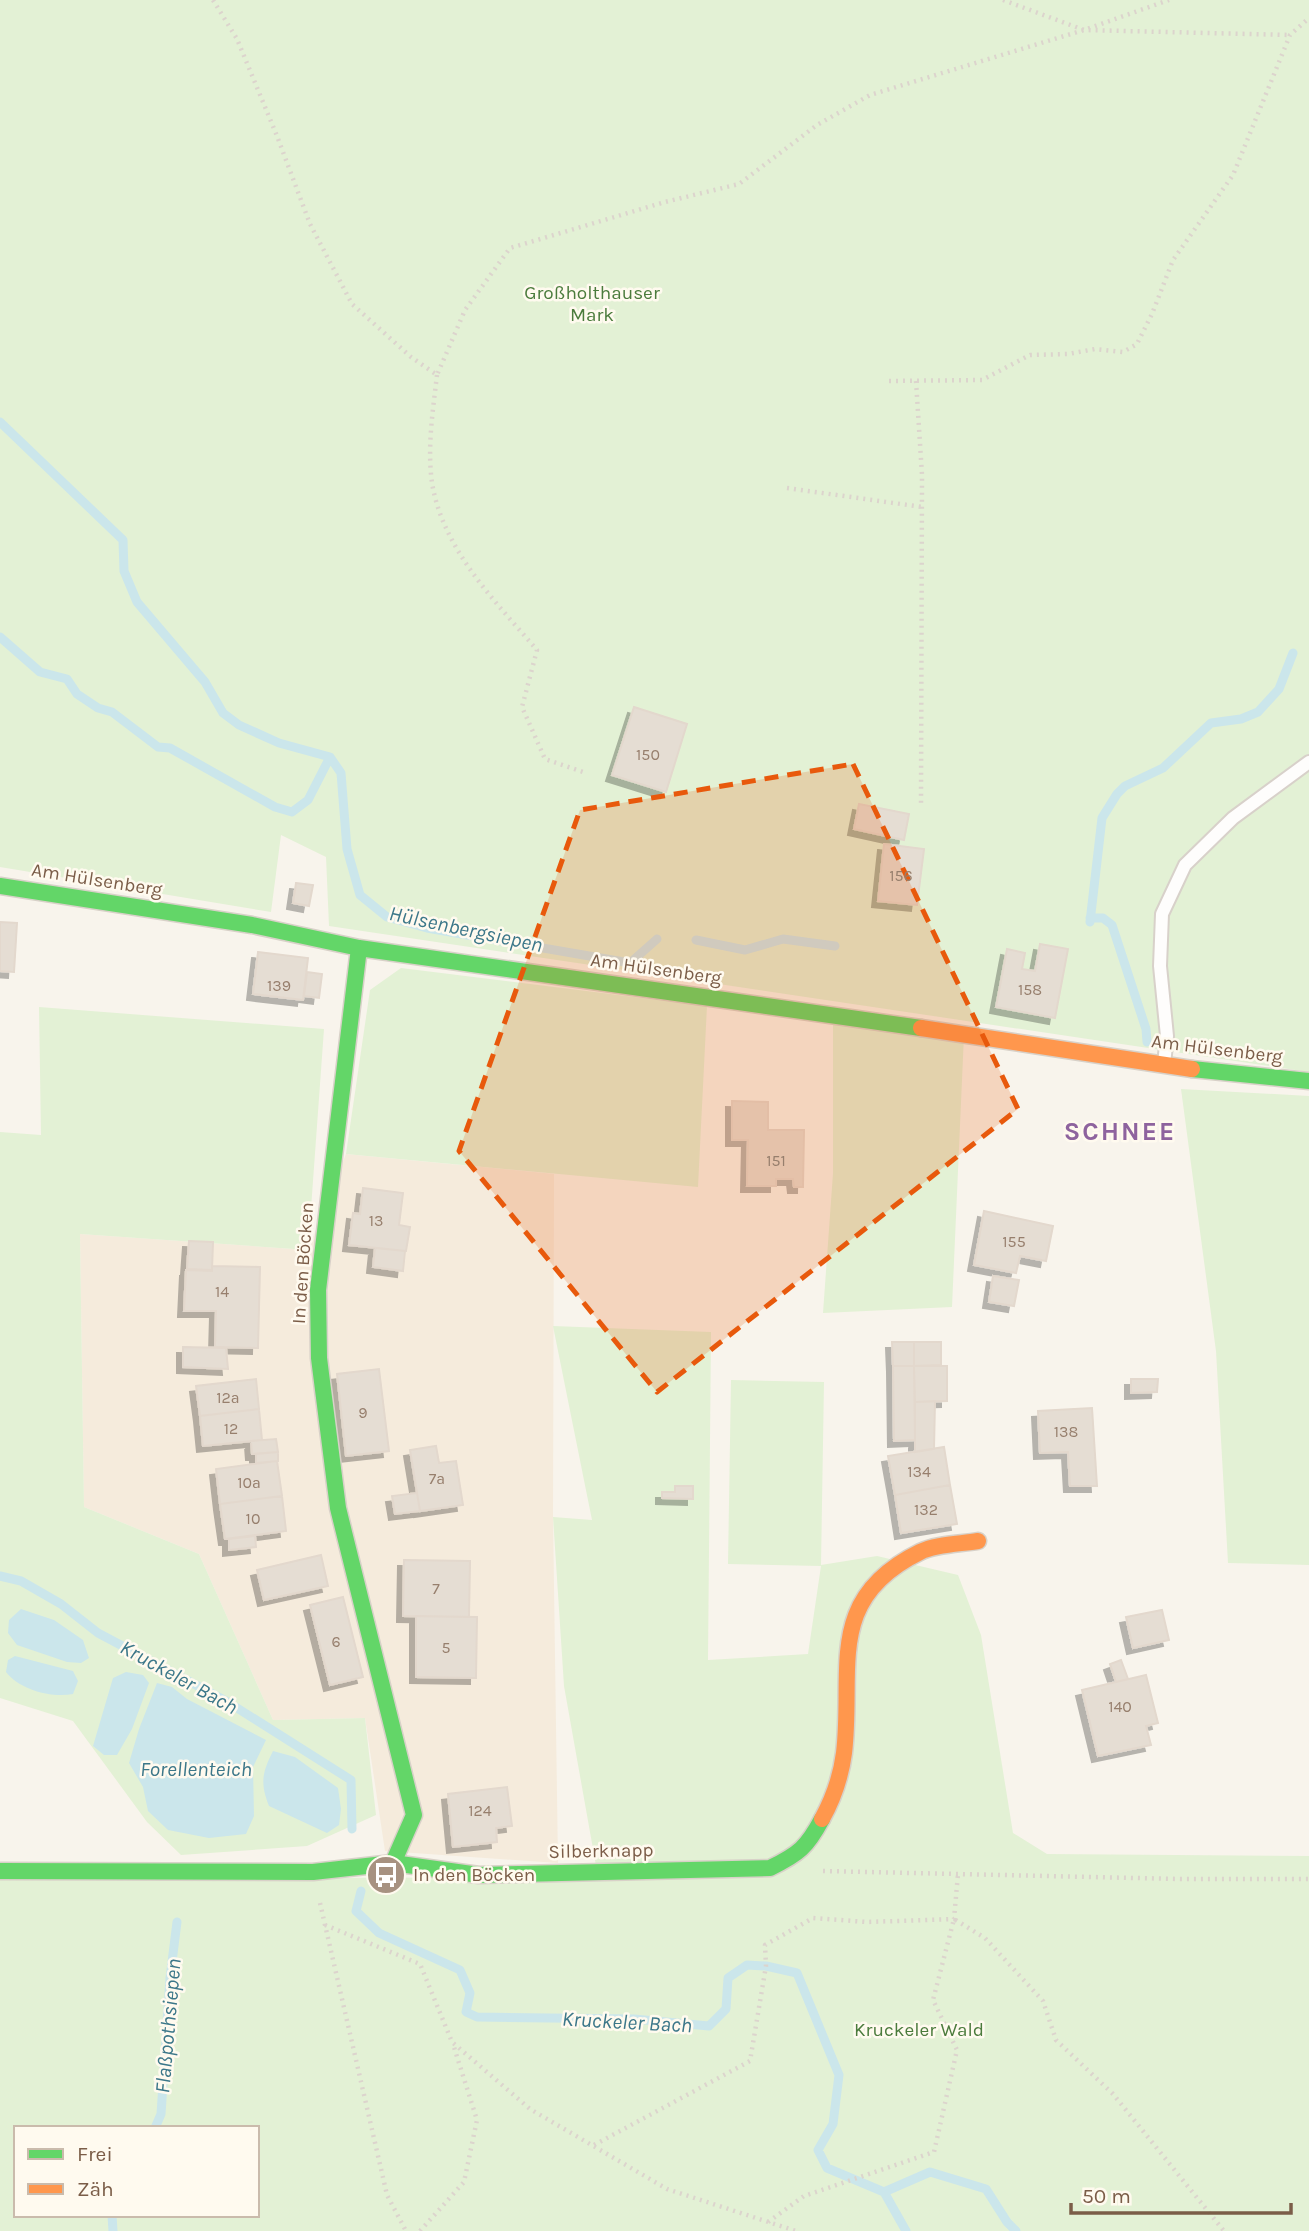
<svg xmlns="http://www.w3.org/2000/svg" width="1309" height="2231" viewBox="0 0 1309 2231" font-family="Karla,sans-serif">
<style>
.residential{fill:#f5ebdc}
.green{fill:#e3f1d5;fill-rule:evenodd}
.water{fill:#cbe6eb}
.lines{fill:none;stroke-linecap:round;stroke-linejoin:round}
.stream{stroke:#cbe6eb;stroke-width:9}
.building{fill:#e5ddd3;stroke:#e3d8cd;stroke-width:2;filter:url(#shadow)}
.lane-casing{stroke:#d8d1ca;stroke-width:16}
.fast-casing{stroke:#d8d1c8;stroke-width:19}
.slow-casing{stroke:#d8d1c8;stroke-width:19}
.path{stroke:#dcd4cd;stroke-width:4.5;stroke-dasharray:2 5;stroke-linecap:butt}
.lane{stroke:#fefdfc;stroke-width:12}
.fast{stroke:#63d668;stroke-width:16}
.slow{stroke:#ff974d;stroke-width:16}
.marked{fill:#e8590c;fill-opacity:0.2;stroke:#e8590c;stroke-width:5;stroke-dasharray:14 9;stroke-linejoin:round}
.labels{text-anchor:middle;dominant-baseline:central;stroke-width:5;stroke-linejoin:round;paint-order:stroke}
.number-label{font-size:16px;fill:#977f6d}
.park-label{font-size:19px;fill:#4b7b3c;stroke:#fffaef}
.street-label{font-size:19px;fill:#7b5d48;stroke:#fffaef}
.poi-label{font-size:19px;fill:#7b5d48;stroke:#fffaef;text-anchor:start}
.water-label{font-size:21px;font-style:italic;fill:#3c7789;stroke:#fffaef}
.district-label{font-size:26px;font-weight:bold;letter-spacing:2px;fill:#8e639e;stroke:#fffaef}
</style>
<defs>
<filter id="shadow"><feDropShadow dx="-6" dy="6" stdDeviation="0" flood-color="#0004"/></filter>
</defs>
<rect width="100%" height="100%" fill="#f8f4ec"/>
<path class="residential" d="M 346,1154 L 554,1174 L 553,1517 L 558,1863 L 385,1851 L 365,1718 L 273,1720 L 199,1554 L 84,1507 L 80,1234 L 308,1250 Z"/>
<path class="green" d="M 0,0 L 1309,0 L 1309,1072 L 329,926 L 326,857 L 281,835 L 271,912 L 0,867 Z
M 401,968 L 707,1006 L 698,1187 L 346,1154 L 370,990 Z
M 39,1007 L 324,1029 L 308,1250 L 80,1234 L 84,1507 L 199,1554 L 273,1720 L 365,1718 L 376,1815 L 307,1846 L 181,1855 L 147,1822 L 73,1721 L 0,1698 L 0,1132 L 41,1135 Z
M 833,1015 L 964,1035 L 952,1307 L 823,1313 L 833,1173 Z
M 1181,1089 L 1309,1096 L 1309,1565 L 1228,1563 L 1216,1351 Z
M 553,1326 L 711,1332 L 708,1660 L 808,1654 L 821,1566 L 728,1564 L 731,1380 L 824,1382 L 821,1565 L 877,1556 L 958,1575 L 981,1635 L 1013,1833 L 1047,1854 L 1309,1856 L 1309,2231 L 0,2231 L 0,1879 L 598,1877 L 564,1686 L 553,1517 L 592,1520 ZM 16,2128 L 257,2128 L 257,2215 L 16,2215 Z"/>
<path class="water" d="M 21,1609 L 54,1620 L 83,1640 L 89,1658 L 81,1663 L 67,1662 L 17,1645 L 8,1633 L 9,1620 Z
M 15,1656 L 73,1671 L 78,1681 L 73,1694 C 51,1698 20,1690 6,1672 L 8,1660 Z
M 126,1672 L 143,1675 L 149,1683 L 132,1729 L 117,1755 L 104,1755 L 93,1746 L 113,1678 Z
M 157,1683 L 172,1687 L 187,1699 L 266,1740 L 253,1767 L 254,1816 L 246,1834 L 209,1838 L 168,1830 L 148,1811 L 143,1787 L 129,1763 L 139,1729 Z
M 273,1751 L 295,1757 L 338,1788 L 341,1809 L 339,1825 L 327,1833 L 269,1806 C 260,1783 262,1773 273,1751 Z"/>
<g class="lines">
<path class="stream" d="M 0,422 L 123,540 L 124,571 L 137,602 L 205,682 L 223,713 L 239,725 L 279,743 L 330,757 L 341,773 L 347,849 L 360,895 L 387,917 L 427,928 L 630,963 L 657,939
M 0,637 L 40,672 L 67,679 L 77,694 L 98,708 L 112,712 L 158,747 L 170,748 L 275,807 L 292,812 L 308,800 L 330,757
M 1090,918 L 1103,918 L 1112,925 L 1146,1029 L 1147,1042
M 1090,922 L 1102,818 L 1117,794 L 1125,786 L 1163,768 L 1211,723 L 1241,719 L 1258,712 L 1279,689 L 1293,653
M 696,940 L 745,950 L 783,939 L 835,946
M 0,1576 L 21,1581 L 61,1604 L 98,1633 L 226,1701 L 351,1780 L 352,1829
M 361,1891 L 356,1911 L 379,1933 L 460,1970 L 470,1993 L 466,2012 L 477,2017 L 634,2019 L 709,2026 L 726,2009 L 728,1978 L 747,1965 L 766,1966 L 797,1973 L 839,2075 L 833,2124 L 818,2150 L 827,2168 L 884,2192 L 930,2172 L 986,2189 L 1007,2222 L 1016,2231
M 155,2128 L 161,2114 L 170,1978 L 177,1922
M 884,2192 L 906,2231
M 112,2215 L 113,2231"/>
</g>
<path class="building" d="M 634,707 L 687,724 L 666,792 L 612,775 Z
M 859,804 L 909,814 L 904,840 L 854,829 Z
M 884,844 L 924,849 L 917,905 L 878,901 Z
M 296,883 L 313,885 L 309,906 L 293,903 Z
M 0,922 L 17,923 L 14,972 L 0,971 Z
M 1040,944 L 1068,949 L 1055,1018 L 996,1007 L 1007,949 L 1025,953 L 1022,969 L 1035,971 Z
M 258,952 L 308,958 L 303,1000 L 253,994 Z
M 307,972 L 322,974 L 319,998 L 304,996 Z
M 732,1101 L 768,1102 L 768,1130 L 804,1130 L 803,1187 L 794,1187 L 793,1179 L 776,1179 L 776,1186 L 747,1186 L 748,1140 L 732,1140 Z
M 363,1188 L 403,1193 L 399,1225 L 410,1227 L 406,1251 L 349,1245 L 353,1213 L 360,1214 Z
M 984,1211 L 1053,1226 L 1046,1261 L 1020,1256 L 1016,1273 L 974,1265 Z
M 189,1241 L 213,1242 L 212,1270 L 187,1269 Z
M 375,1248 L 405,1251 L 403,1271 L 373,1267 Z
M 212,1266 L 260,1267 L 258,1348 L 215,1347 L 216,1311 L 184,1311 L 186,1270 L 212,1271 Z
M 993,1276 L 1019,1280 L 1014,1306 L 989,1302 Z
M 892,1342 L 914,1342 L 914,1366 L 893,1366 Z
M 914,1342 L 941,1342 L 941,1365 L 914,1366 Z
M 183,1347 L 226,1348 L 228,1369 L 183,1367 Z
M 893,1366 L 914,1366 L 915,1440 L 894,1441 Z
M 914,1366 L 947,1366 L 947,1401 L 915,1402 Z
M 379,1369 L 389,1451 L 346,1456 L 337,1374 Z
M 256,1379 L 259,1409 L 200,1416 L 196,1386 Z
M 1131,1379 L 1158,1379 L 1157,1392 L 1131,1393 Z
M 935,1401 L 934,1449 L 915,1452 L 915,1402 Z
M 1092,1408 L 1097,1486 L 1070,1486 L 1068,1452 L 1040,1453 L 1038,1411 Z
M 259,1409 L 262,1440 L 203,1446 L 200,1416 Z
M 276,1439 L 278,1452 L 252,1454 L 251,1441 Z
M 436,1446 L 439,1463 L 456,1461 L 463,1505 L 420,1511 L 410,1450 Z
M 944,1447 L 950,1485 L 895,1495 L 888,1456 Z
M 278,1452 L 278,1461 L 256,1463 L 256,1454 Z
M 277,1461 L 282,1496 L 220,1504 L 216,1469 Z
M 950,1485 L 957,1524 L 901,1533 L 895,1495 Z
M 675,1486 L 693,1486 L 693,1499 L 662,1498 L 662,1492 L 675,1492 Z
M 417,1493 L 420,1511 L 395,1514 L 392,1496 Z
M 282,1496 L 286,1531 L 225,1539 L 220,1504 Z
M 255,1536 L 256,1547 L 229,1550 L 229,1539 Z
M 321,1555 L 328,1586 L 264,1600 L 257,1570 Z
M 404,1560 L 470,1561 L 469,1617 L 403,1616 Z
M 343,1597 L 363,1677 L 330,1685 L 310,1605 Z
M 1162,1610 L 1169,1640 L 1133,1648 L 1126,1617 Z
M 416,1616 L 477,1617 L 476,1678 L 416,1677 Z
M 1121,1660 L 1128,1679 L 1116,1682 L 1110,1664 Z
M 1146,1675 L 1158,1723 L 1146,1726 L 1151,1745 L 1098,1756 L 1082,1690 Z
M 507,1787 L 512,1826 L 496,1828 L 497,1842 L 453,1847 L 448,1794 Z"/>
<g class="lines">
<defs>
<path id="lane" d="M 1164,1064 L 1167,1036 L 1160,966 L 1162,914 L 1185,865 L 1233,818 L 1309,762"/>
<path id="fast" d="M 0,886 L 252,925 L 359,948 L 921,1028
M 359,948 L 318,1290 L 319,1358 L 338,1508 L 414,1815 L 393,1863
M 1192,1069 L 1309,1081
M 0,1871 L 313,1872 L 393,1863 L 479,1875 L 770,1868 C 799,1854 807,1847 822,1819"/>
<path id="slow" d="M 921,1028 L 1192,1069
M 822,1819 C 833,1799 841,1776 844,1753 C 854,1669 824,1599 920,1552 C 936,1544 960,1544 978,1541"/>
</defs>
<use href="#lane" class="lane-casing"/>
<use href="#fast" class="fast-casing"/>
<use href="#slow" class="slow-casing"/>
<path class="path" d="M 213,0 L 237,39 L 277,136 L 310,224 L 352,304 L 411,357 L 437,375 L 465,310 L 510,248 L 665,202 L 739,184 L 817,125 L 870,95 L 1084,30 L 1169,0
M 1003,0 L 1084,30 L 1290,35
M 437,375 C 433,410 427,447 432,483 C 443,550 495,601 537,650 L 522,707 L 545,759 L 583,772
M 889,381 L 982,380 L 1030,355 L 1068,354 L 1095,349 L 1123,352 L 1137,344 L 1152,314 L 1173,260 L 1233,175 L 1290,35 L 1309,18
M 916,381 L 922,475 L 921,804
M 787,488 L 922,507
M 823,1871 L 1180,1879 L 1309,1879
M 320,1903 L 387,2195 L 406,2231
M 325,1925 L 420,1964 L 452,2042 L 530,2109 L 667,2189 L 796,2231
M 594,2145 L 750,2061 L 766,1966 L 765,1945 L 813,1918 L 867,1922 L 954,1919 L 958,1874
M 768,2222 L 804,2196 L 934,2152 L 957,2050 L 933,2000 L 954,1919 L 985,1938 L 1043,2001 L 1056,2040 L 1113,2094 L 1224,2231
M 420,2231 L 464,2182 L 477,2120 L 453,2044"/>
<use href="#lane" class="lane"/>
<use href="#fast" class="fast"/>
<use href="#slow" class="slow"/>
</g>
<path class="marked" d="M 853,764 L 1018,1109 L 657,1392 L 459,1151 L 580,810 Z"/>
<defs>
<symbol id="bus-disc" viewBox="-11 -11 22 22"><circle r="9.5" fill="#a79281" stroke="#fffaef"/><path d="M-5-6H5V4H4V6H2V4H-2V6H-4V4H-5ZM-3.5-4V0h7V-4ZM-3.5 1.2v1.5H-2V1.2ZM2 1.2v1.5H3.5V1.2Z" fill="#fff"/></symbol>
</defs>
<g fill-rule="evenodd">
<use href="#bus-disc" x="364" y="1853" width="44" height="44"/>
</g>
<g class="labels">
<g class="number-label">
<text x="648" y="754">150</text>
<text x="901" y="875">156</text>
<text x="279" y="985">139</text>
<text x="1030" y="989">158</text>
<text x="776" y="1160">151</text>
<text x="376" y="1220">13</text>
<text x="1014" y="1241">155</text>
<text x="222" y="1291">14</text>
<text x="228" y="1397">12a</text>
<text x="363" y="1412">9</text>
<text x="231" y="1428">12</text>
<text x="1066" y="1431">138</text>
<text x="919" y="1471">134</text>
<text x="437" y="1478">7a</text>
<text x="249" y="1482">10a</text>
<text x="926" y="1509">132</text>
<text x="253" y="1518">10</text>
<text x="436" y="1588">7</text>
<text x="336" y="1641">6</text>
<text x="446" y="1647">5</text>
<text x="1120" y="1706">140</text>
<text x="480" y="1810">124</text>
</g>
<g class="park-label">
<text x="592" y="293">Großholthauser<tspan x="592" dy="22">Mark</tspan></text>
<text x="919" y="2030">Kruckeler Wald</text>
</g>
<g class="street-label">
<text transform="translate(97 880) rotate(9)">Am Hülsenberg</text>
<text transform="translate(656 969) rotate(8)">Am Hülsenberg</text>
<text transform="translate(1217 1049) rotate(7)">Am Hülsenberg</text>
<text transform="translate(303 1263) rotate(-86)">In den Böcken</text>
<text transform="translate(601 1851) rotate(-1)">Silberknapp</text>
</g>
<g class="poi-label">
<text x="413" y="1875">In den Böcken</text>
</g>
<g class="water-label">
<text transform="translate(466 929) rotate(12)">Hülsenbergsiepen</text>
<text transform="translate(179 1677) rotate(29)">Kruckeler Bach</text>
<text x="196" y="1769">Forellenteich</text>
<text transform="translate(627 2022) rotate(3)">Kruckeler Bach</text>
<text transform="translate(168 2026) rotate(-85)">Flaßpothsiepen</text>
</g>
<g class="district-label">
<text x="1120" y="1131">SCHNEE</text>
</g>
</g>
<rect x="14" y="2126" width="245" height="91" fill="#fffaef" stroke="#cabbac" stroke-width="2"/>
<rect x="28" y="2149" width="35" height="10" fill="#63d668" stroke="#cabbac" stroke-width="2"/>
<text x="77" y="2161" font-size="21" fill="#7b5d48">Frei</text>
<rect x="28" y="2184" width="35" height="10" fill="#ff974d" stroke="#cabbac" stroke-width="2"/>
<text x="77" y="2196" font-size="21" fill="#7b5d48">Zäh</text>
<path d="M1071 2203v10h220v-10" fill="none" stroke="#7b5d48" stroke-width="3.5"/>
<text x="1082" y="2203" font-size="21" fill="#7b5d48" stroke="#fffaef" stroke-width="5" paint-order="stroke">50 m</text>
</svg>
